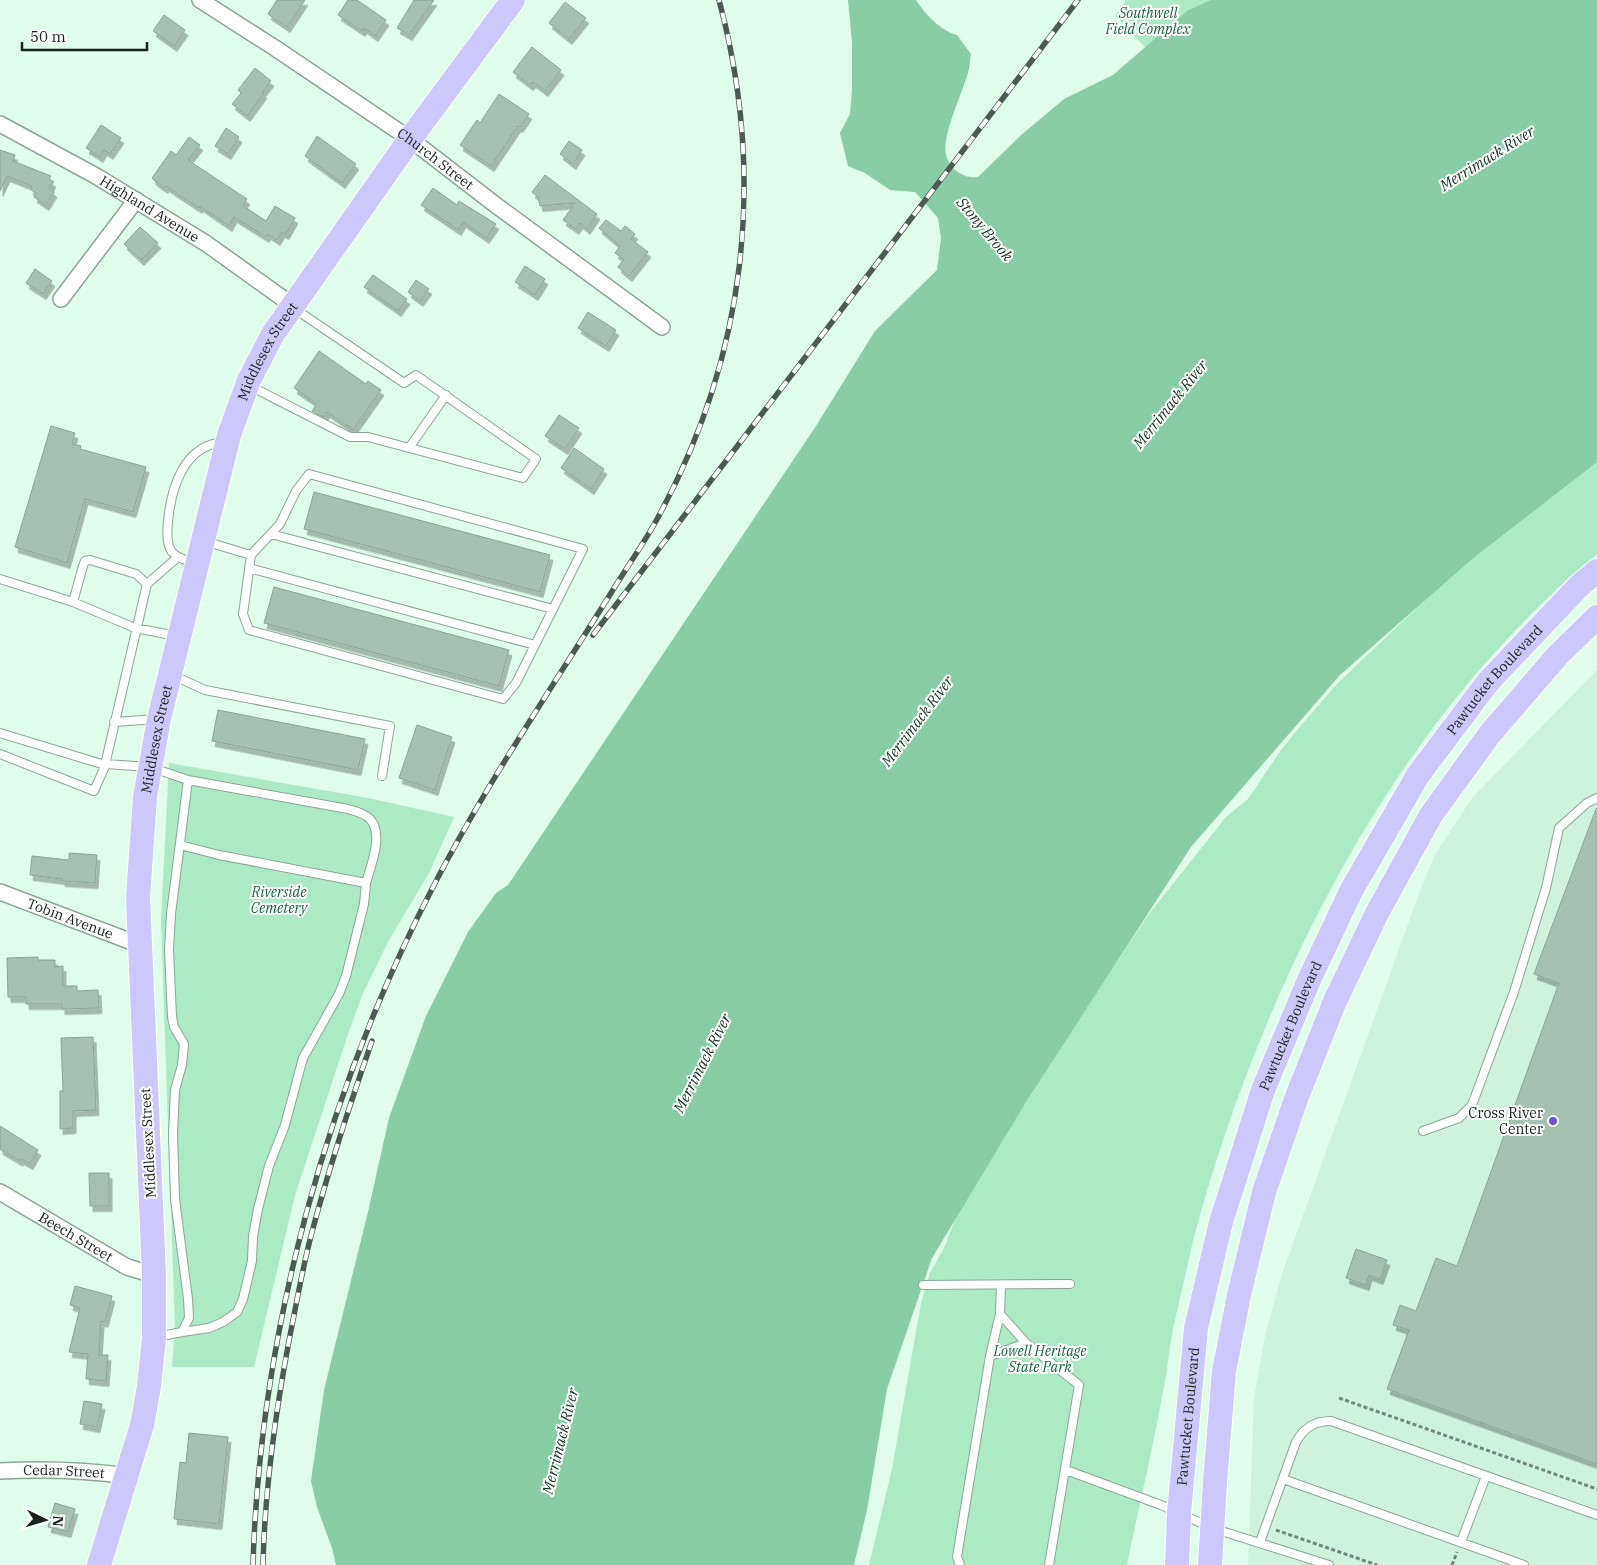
<svg xmlns="http://www.w3.org/2000/svg" width="1597" height="1565" viewBox="0 0 1597 1565" font-family="'IBM Plex Serif',serif">
<style>
.built{fill:#cef2dc}
.green{fill:#ace9c5}
.water{fill:#88cda5}
.building{fill:#a6c1b0;stroke:#8aa494;filter:url(#shadow)}
.lines{fill:none;stroke-linecap:round;stroke-linejoin:round}
.lane-casing{stroke:#8ca696;stroke-width:10}
.street-casing{stroke:#8ca696;stroke-width:18}
.primary-casing{stroke:#fff;stroke-width:26}
.path{stroke:#74867a;stroke-width:3;stroke-dasharray:4 2.5;stroke-linecap:butt}
.lane{stroke:#fff;stroke-width:8}
.street{stroke:#fff;stroke-width:15}
.primary{stroke:#ccc8fc;stroke-width:24}
.rail-casing{stroke:#4c5b52;stroke-width:5.5}
.rail{stroke:#fff;stroke-width:4;stroke-dasharray:11;stroke-linecap:butt}
.poi-dot{fill:#6a56d0;stroke:#fff;stroke-width:2}
.labels{text-anchor:middle;dominant-baseline:central;stroke-width:4;stroke-linejoin:round;paint-order:stroke}
.park-label{font-size:14px;font-style:italic;fill:#146440;stroke:#fff}
.street-label{font-size:14px;fill:#18221c;stroke:#fff}
.poi-label{font-size:14px;fill:#18221c;stroke:#fff;text-anchor:end}
.water-label{font-size:15px;font-style:italic;fill:#143323;stroke:#fff}
</style>
<defs>
<filter id="shadow"><feDropShadow dx="3" dy="5.5" stdDeviation="0" flood-color="#0004"/></filter>
</defs>
<rect width="100%" height="100%" fill="#e0fcea"/>
<path class="built" d="M 1597,670 L 1597,1565 L 1248,1565 L 1254,1398 L 1265,1336 L 1282,1274 L 1421,888 L 1435,855 L 1472,798 Z"/>
<path class="green" d="M 1126,0 L 1219,0 L 1145,47 L 1115,16 Z
M 1597,430 L 1597,554 C 1446,679 1340,848 1265,1028 C 1236,1098 1211,1171 1192,1245 C 1186,1273 1179,1301 1173,1329 C 1169,1351 1167,1374 1162,1397 C 1152,1453 1138,1509 1127,1565 L 869,1565 L 892,1469 L 921,1303 L 930,1273 L 945,1246 L 969,1181 L 1149,914 L 1226,817 L 1248,799 L 1281,750 L 1298,729 L 1337,684 L 1421,604 Z
M 169,763 L 368,798 L 454,817 L 429,873 L 389,940 L 363,993 L 348,1034 L 295,1195 L 254,1367 L 172,1367 L 175,1328 L 161,920 Z"/>
<path class="water" d="M 848,0 L 916,0 C 925,14 941,31 957,35 L 971,54 C 970,59 970,64 969,69 C 964,90 941,136 946,155 C 950,170 964,179 978,177 L 1020,136 L 1064,99 L 1113,75 L 1187,11 L 1211,0 L 1597,0 L 1597,462 L 1472,559 L 1340,675 L 1191,847 L 1026,1102 L 932,1258 L 887,1389 L 867,1510 L 854,1565 L 336,1565 L 332,1548 L 317,1507 L 311,1481 L 324,1390 L 368,1212 L 389,1118 L 426,1016 L 468,932 L 496,893 L 508,885 L 816,426 L 875,331 L 937,270 L 941,238 L 938,218 L 915,192 L 890,190 L 865,173 L 848,166 L 840,133 L 850,114 L 852,90 L 852,42 Z"/>
<path class="building" d="M 277,0 L 305,0 L 287,27 L 268,14 Z
M 348,0 L 357,0 L 386,20 L 375,36 L 364,28 L 362,31 L 338,15 Z
M 414,0 L 434,0 L 409,35 L 397,28 Z
M 565,2 L 586,18 L 569,39 L 549,23 Z
M 164,15 L 185,30 L 174,46 L 153,31 Z
M 532,47 L 561,70 L 545,91 L 533,82 L 530,85 L 513,72 Z
M 255,68 L 271,81 L 262,92 L 264,93 L 247,116 L 232,104 L 241,93 L 238,90 Z
M 499,94 L 529,114 L 520,127 L 518,126 L 491,166 L 460,145 L 477,120 L 480,123 Z
M 101,125 L 121,138 L 110,154 L 104,150 L 100,157 L 86,148 Z
M 226,128 L 239,137 L 228,154 L 215,146 Z
M 317,136 L 356,164 L 342,183 L 305,156 Z
M 189,137 L 200,145 L 188,160 L 247,199 L 243,205 L 245,207 L 266,221 L 275,206 L 295,218 L 286,234 L 282,232 L 277,240 L 268,234 L 266,237 L 234,217 L 229,226 L 200,206 L 199,208 L 166,186 L 165,188 L 155,181 L 152,178 L 171,151 L 176,155 Z
M 569,141 L 582,150 L 573,164 L 560,154 Z
M 0,150 L 15,155 L 13,161 L 51,176 L 49,179 L 53,182 L 49,188 L 54,192 L 46,205 L 34,197 L 36,193 L 30,189 L 32,186 L 7,176 L 0,191 Z
M 545,175 L 597,214 L 587,229 L 580,223 L 576,229 L 563,220 L 575,203 L 540,206 L 538,197 L 532,192 Z
M 433,188 L 457,205 L 459,201 L 496,224 L 486,238 L 463,222 L 458,230 L 421,205 Z
M 606,220 L 621,231 L 625,226 L 635,234 L 631,239 L 648,252 L 629,276 L 618,267 L 624,259 L 615,253 L 620,246 L 599,228 Z
M 140,227 L 158,243 L 141,260 L 124,244 Z
M 525,266 L 545,279 L 535,295 L 515,282 Z
M 35,269 L 52,281 L 43,294 L 26,283 Z
M 373,275 L 407,299 L 398,311 L 364,287 Z
M 416,280 L 429,289 L 420,301 L 408,292 Z
M 588,312 L 616,330 L 606,346 L 578,328 Z
M 319,351 L 366,384 L 368,381 L 381,390 L 353,430 L 327,412 L 323,417 L 312,411 L 317,404 L 294,388 Z
M 559,415 L 579,428 L 565,449 L 545,436 Z
M 51,426 L 75,433 L 72,444 L 81,446 L 80,449 L 146,467 L 133,512 L 85,499 L 67,563 L 15,547 Z
M 574,448 L 604,469 L 591,489 L 561,468 Z
M 314,492 L 550,555 L 540,592 L 304,529 Z
M 274,587 L 509,650 L 499,686 L 264,623 Z
M 218,710 L 365,739 L 358,770 L 212,741 Z
M 417,725 L 452,737 L 435,790 L 399,778 Z
M 1596,809 L 1597,809 L 1597,1464 L 1387,1389 L 1409,1330 L 1393,1325 L 1400,1305 L 1416,1311 L 1436,1258 L 1457,1266 L 1559,983 L 1534,974 Z
M 69,853 L 97,855 L 95,883 L 62,881 L 62,879 L 30,875 L 32,856 L 69,860 Z
M 38,957 L 38,960 L 55,960 L 55,967 L 63,966 L 63,986 L 77,986 L 77,991 L 98,990 L 99,1008 L 62,1009 L 62,1004 L 26,1004 L 26,997 L 8,997 L 7,958 Z
M 93,1037 L 96,1110 L 73,1111 L 73,1128 L 60,1129 L 60,1091 L 63,1091 L 61,1038 Z
M 0,1126 L 38,1150 L 30,1164 L 21,1159 L 20,1161 L 0,1149 Z
M 89,1173 L 109,1173 L 109,1206 L 90,1206 Z
M 1356,1249 L 1387,1260 L 1380,1279 L 1369,1275 L 1366,1285 L 1346,1278 Z
M 75,1286 L 112,1296 L 105,1322 L 101,1321 L 99,1355 L 108,1355 L 106,1381 L 86,1379 L 88,1354 L 69,1352 L 80,1308 L 70,1305 Z
M 84,1401 L 102,1404 L 97,1427 L 80,1424 Z
M 189,1433 L 228,1437 L 219,1524 L 174,1519 L 180,1462 L 186,1463 Z
M 55,1503 L 75,1509 L 68,1532 L 48,1527 Z"/>
<g class="lines">
<defs>
<path id="lane" d="M 250,386 L 350,437 L 368,437 L 523,478 L 536,459 L 416,375 L 404,383 L 295,309
M 409,448 L 446,395
M 271,534 L 553,609
M 204,541 L 251,555 L 243,614 L 249,630 L 503,699 L 516,683 L 583,549 L 309,474 L 296,491 L 280,524 L 251,555
M 196,563 C 187,560 178,559 172,552 C 166,544 167,531 168,522 C 171,488 184,444 225,442
M 249,568 L 535,645
M 0,579 L 73,602 L 83,566 L 85,561 L 90,560 L 136,574 L 147,584 L 105,765 L 0,733
M 147,584 L 178,557
M 73,602 L 135,628 L 177,636
M 172,675 L 205,690 L 390,726 L 382,776
M 114,722 L 157,719
M 0,754 L 94,791 L 106,764 L 150,767 L 188,780
M 1423,1131 L 1459,1118 L 1472,1105 L 1514,992 L 1546,888 L 1559,828 L 1587,803 L 1597,798
M 923,1285 L 1070,1284
M 1000,1314 L 1001,1285
M 182,1332 L 209,1328 L 223,1322 L 237,1312 L 243,1299 L 252,1261 L 253,1236 L 258,1209 L 269,1166 L 285,1125 L 303,1058 L 339,994 L 346,976 L 364,904 L 366,883
M 156,1337 L 182,1332 L 189,1318 L 188,1299 L 175,1199 L 173,1135 L 175,1090 L 182,1065 L 184,1044 L 174,1027 L 172,1017 L 169,950 L 171,914 L 188,780 L 348,809 C 355,811 364,813 370,819 C 384,834 371,865 366,883 L 219,855 L 180,845
M 990,1356 L 1000,1314 L 1026,1343
M 1066,1470 L 1161,1505 L 1212,1528 L 1329,1565
M 1283,1479 L 1524,1565
M 1260,1542 L 1296,1442 C 1304,1428 1314,1421 1331,1421 L 1597,1515
M 1461,1542 L 1486,1476
M 960,1565 L 957,1557 L 990,1356 L 1026,1343 L 1079,1385 L 1049,1565"/>
<g id="street">
<path id="s1" d="M 200,0 L 275,48 L 410,139 L 497,206 L 662,327"/>
<path id="s2" d="M 0,124 L 96,176 L 207,244 L 292,305"/>
<path d="M 61,299 L 136,200"/>
<path id="s3" d="M 0,892 L 140,945"/>
<path id="s4" d="M 0,1192 L 127,1267 L 154,1275"/>
<path id="s5" d="M 0,1471 C 43,1469 85,1470 127,1476"/>
</g>
<g id="primary">
<path id="s6" d="M 99,1565 L 142,1425 L 149,1386 L 154,1338 L 154,1275 L 138,897 L 145,797 L 159,719 L 229,435 L 249,380 L 273,334 L 410,139 L 513,0"/>
<path id="s7" d="M 1177,1565 L 1179,1513 L 1196,1328 L 1221,1222 L 1263,1090 L 1309,980 L 1351,891 L 1418,775 L 1488,682 L 1579,586 L 1597,571"/>
<path d="M 1210,1565 L 1215,1482 L 1224,1371 L 1239,1295 L 1264,1192 L 1296,1099 L 1335,1001 L 1377,913 L 1431,815 L 1489,735 L 1558,655 L 1597,617"/>
</g>
</defs>
<use href="#lane" class="lane-casing"/>
<use href="#street" class="street-casing"/>
<use href="#primary" class="primary-casing"/>
<path class="path" d="M 1339,1398 L 1597,1489
M 1276,1530 L 1377,1565
M 1452,1565 L 1457,1552"/>
<use href="#lane" class="lane"/>
<use href="#street" class="street"/>
<use href="#primary" class="primary"/>
<defs>
<path id="rail" d="M 593,635 L 1078,0
M 253,1565 C 260,1333 326,1093 433,887 C 487,782 554,685 616,585 C 629,564 644,543 656,521 C 746,358 767,179 719,0
M 263,1565 C 265,1479 278,1394 295,1310 C 300,1284 305,1258 312,1232 C 329,1168 350,1104 372,1041"/>
</defs>
<use href="#rail" class="rail-casing"/>
<use href="#rail" class="rail"/>
</g>
<circle class="poi-dot" cx="1553" cy="1121" r="5"/>
<g class="labels">
<g class="park-label">
<text x="1148" y="13">Southwell<tspan x="1148" dy="16">Field Complex</tspan></text>
<text x="279" y="892">Riverside<tspan x="279" dy="16">Cemetery</tspan></text>
<text x="1040" y="1351">Lowell Heritage<tspan x="1040" dy="16">State Park</tspan></text>
</g>
<g class="street-label">
<text stroke="none"><textPath href="#s1" startOffset="284">Church Street</textPath></text>
<text stroke="none"><textPath href="#s2" startOffset="172">Highland Avenue</textPath></text>
<text stroke="none"><textPath href="#s6" startOffset="1240">Middlesex Street</textPath></text>
<text stroke="none"><textPath href="#s7" startOffset="959">Pawtucket Boulevard</textPath></text>
<text stroke="none"><textPath href="#s6" startOffset="835">Middlesex Street</textPath></text>
<text stroke="none"><textPath href="#s3" startOffset="75">Tobin Avenue</textPath></text>
<text stroke="none"><textPath href="#s7" startOffset="555">Pawtucket Boulevard</textPath></text>
<text transform="translate(148 1143) rotate(-93)">Middlesex Street</text>
<text stroke="none"><textPath href="#s4" startOffset="88">Beech Street</textPath></text>
<text stroke="none"><textPath href="#s7" startOffset="149">Pawtucket Boulevard</textPath></text>
<text stroke="none"><textPath href="#s5" startOffset="64">Cedar Street</textPath></text>
</g>
<g class="poi-label">
<text x="1543" y="1113">Cross River<tspan x="1543" dy="16">Center</tspan></text>
</g>
<g class="water-label">
<text transform="translate(1487 158) rotate(-32)">Merrimack River</text>
<text transform="translate(985 229) rotate(50)">Stony Brook</text>
<text transform="translate(1170 404) rotate(-51)">Merrimack River</text>
<text transform="translate(917 721) rotate(-53)">Merrimack River</text>
<text transform="translate(702 1063) rotate(-63)">Merrimack River</text>
<text transform="translate(560 1441) rotate(-76)">Merrimack River</text>
</g>
</g>
<g transform="translate(45 1520) rotate(95)" stroke="#ffffff" stroke-width="4" paint-order="stroke">
<path d="M0-4L9 19L0 12L-9 19Z" fill="#18221c"/>
<text y="-8" font-size="14" font-weight="bold" text-anchor="middle" fill="#18221c">N</text>
</g>
<path d="M22 42v8h125v-8" fill="none" stroke="#18221c" stroke-width="2.5"/>
<text x="30" y="42" font-size="15" fill="#18221c" stroke="#ffffff" stroke-width="4" paint-order="stroke">50 m</text>
</svg>
